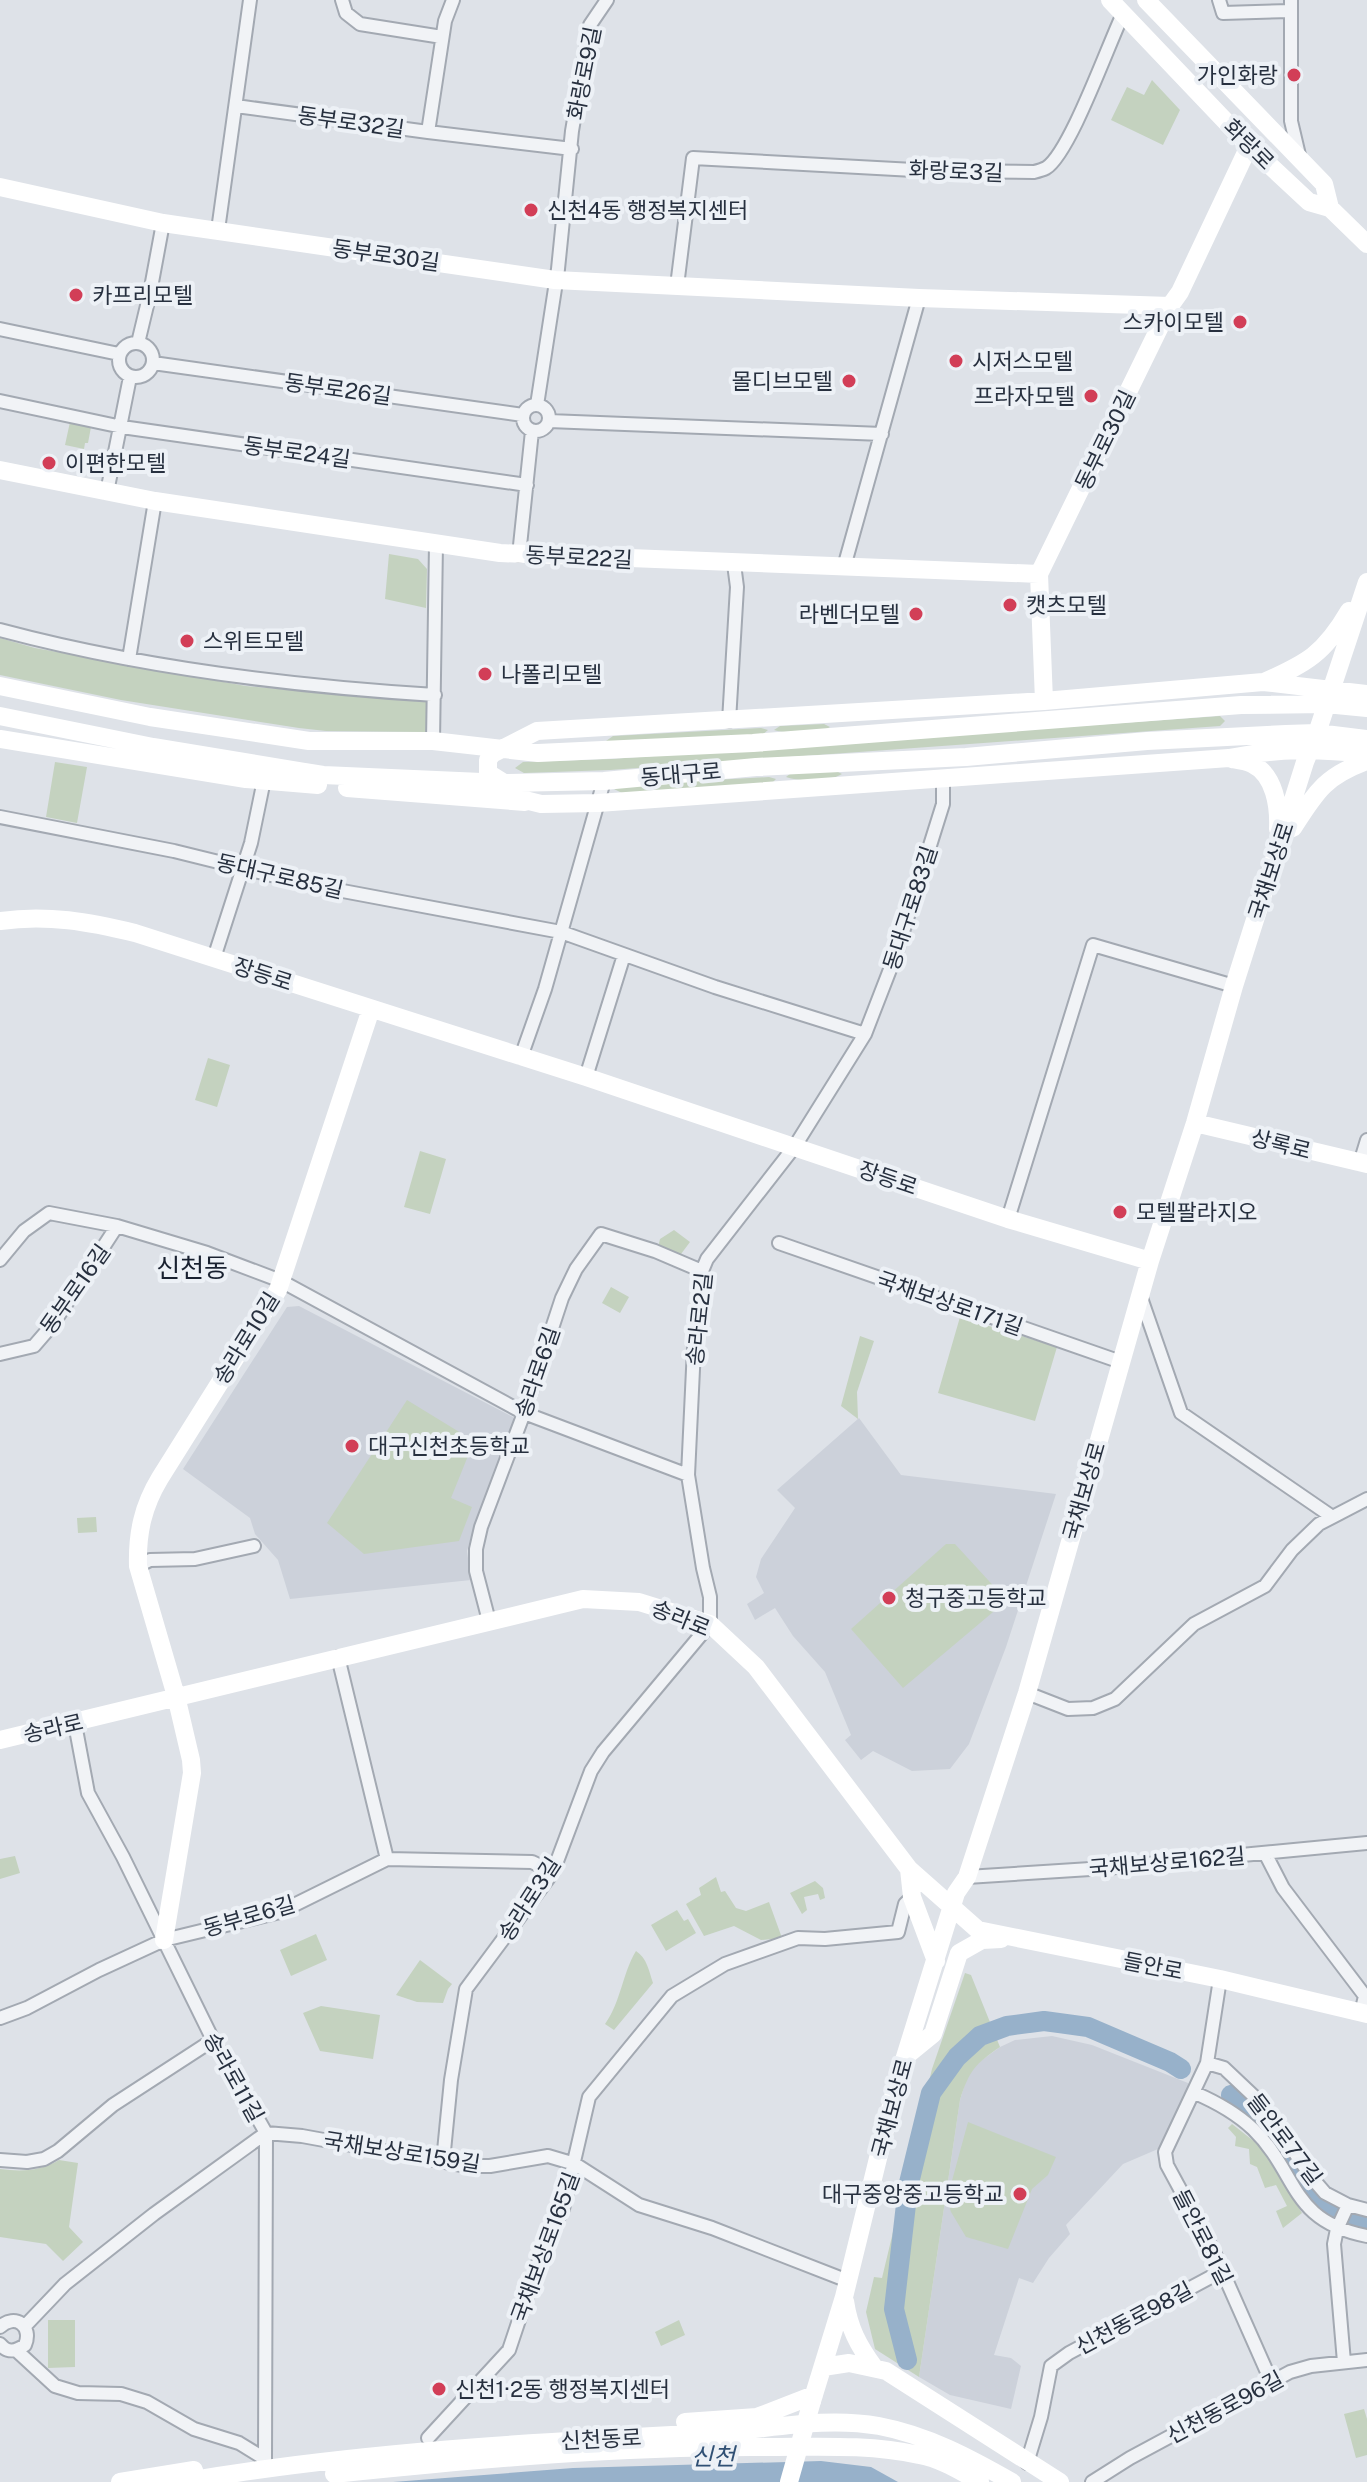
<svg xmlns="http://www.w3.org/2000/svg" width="1367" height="2482" viewBox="0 0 1367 2482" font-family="'Public Sans','Noto Sans KR',sans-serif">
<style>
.built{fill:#ccd1da}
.green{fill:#c4d2bf}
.water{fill:#97b1ca}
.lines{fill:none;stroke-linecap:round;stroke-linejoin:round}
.river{stroke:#97b1ca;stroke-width:20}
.street-casing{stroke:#a3a9b2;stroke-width:16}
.street{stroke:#f1f3f6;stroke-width:12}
.secondary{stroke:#fff;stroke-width:18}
.secondary-bridge{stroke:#fff;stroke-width:18}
.poi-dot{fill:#d23e57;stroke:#edf1f6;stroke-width:3}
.labels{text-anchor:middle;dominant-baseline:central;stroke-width:8;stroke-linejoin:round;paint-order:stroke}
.street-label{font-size:22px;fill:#27303f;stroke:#edf1f6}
.poi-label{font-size:22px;fill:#27303f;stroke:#edf1f6;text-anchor:start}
.water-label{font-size:24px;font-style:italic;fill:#305074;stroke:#edf1f6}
.quarter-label{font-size:26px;fill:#192130;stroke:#edf1f6}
</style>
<rect width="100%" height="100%" fill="#dee2e8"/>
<path class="built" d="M 299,1306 L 513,1417 L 515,1423 L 475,1523 L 467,1551 L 471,1580 L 290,1599 L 278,1560 L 255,1534 L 250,1518 L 183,1469 L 287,1307 Z
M 859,1418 L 901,1475 L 1056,1494 L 1006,1647 L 969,1744 L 950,1769 L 912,1771 L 873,1751 L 861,1760 L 845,1740 L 851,1735 L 825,1672 L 793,1636 L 775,1608 L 755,1620 L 747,1604 L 764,1593 L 756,1577 L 761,1559 L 795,1508 L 777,1490 Z
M 1052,2036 L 1092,2045 L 1188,2083 L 1191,2091 L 1165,2146 L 1123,2164 L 1066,2225 L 1070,2234 L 1049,2258 L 1033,2283 L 1019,2278 L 994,2355 L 1011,2358 L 1021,2366 L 1011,2409 L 950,2395 L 919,2377 L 960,2100 L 967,2077 L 978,2063 L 1000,2047 L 1015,2040 Z"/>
<path class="green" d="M 1152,80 L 1180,110 L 1163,145 L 1111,120 L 1127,87 L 1144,95 Z
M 70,422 L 91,427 L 88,443 L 85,443 L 84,449 L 65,445 Z
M 389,554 L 418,559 L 427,569 L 426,608 L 385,599 Z
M 0,638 L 35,648 L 246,686 L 426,702 L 426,732 L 326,731 L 299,728 L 121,700 L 0,675 Z
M 1220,716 L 1225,721 L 1220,726 L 610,770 L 524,773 L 515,768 L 523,762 L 611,759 Z
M 824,724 L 830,727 C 817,735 788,734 774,730 L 780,726 Z
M 761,728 L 768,730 L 762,735 L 615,745 L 606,741 L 613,736 Z
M 55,762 L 87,767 L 77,823 L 46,817 Z
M 836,771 L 842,774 C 829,782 800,782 786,777 L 791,773 Z
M 769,777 L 776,779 L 771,784 L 624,794 L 614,789 L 621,785 Z
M 208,1058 L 230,1065 L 217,1107 L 195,1100 Z
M 420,1151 L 446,1159 L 430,1214 L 404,1207 Z
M 674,1230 L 690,1242 L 681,1254 L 658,1247 L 660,1239 Z
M 611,1287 L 629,1297 L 620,1313 L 602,1303 Z
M 960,1317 L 1057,1347 L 1035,1421 L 938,1393 Z
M 860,1336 L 874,1341 L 857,1392 L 858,1419 L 841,1406 Z
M 407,1400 L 474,1441 L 451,1498 L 472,1507 L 459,1541 L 364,1554 L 327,1523 Z
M 96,1517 L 97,1532 L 78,1533 L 77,1518 Z
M 946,1544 L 955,1544 L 1000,1593 L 999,1607 L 903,1688 L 851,1629 Z
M 15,1856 L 20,1873 L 0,1879 L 0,1859 Z
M 716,1877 L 721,1892 L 725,1891 L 736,1908 L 746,1911 L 769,1902 L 782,1938 L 761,1940 L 734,1926 L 704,1936 L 686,1904 L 701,1895 L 699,1888 Z
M 815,1881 L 823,1888 L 825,1898 L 820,1900 L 818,1894 L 804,1897 L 807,1910 L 802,1914 L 790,1893 Z
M 677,1910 L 684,1921 L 688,1919 L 696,1933 L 666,1951 L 651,1925 Z
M 316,1934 L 327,1960 L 291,1976 L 280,1950 Z
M 636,1951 C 647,1958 649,1971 653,1983 L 614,2030 L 605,2024 C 621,2002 622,1974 636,1951 Z
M 420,1960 L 452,1984 L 448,1989 L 443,2003 L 417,2002 L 396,1995 Z
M 965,1973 L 971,1975 L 1000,2047 C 975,2064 969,2071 960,2100 L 919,2377 L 875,2349 L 866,2312 L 874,2277 L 882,2278 L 932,2069 Z
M 321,2006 L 380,2015 L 373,2059 L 320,2051 L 303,2013 Z
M 968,2122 L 1056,2157 L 1048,2175 L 1032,2189 L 1008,2249 L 966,2237 L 951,2212 L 947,2199 Z
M 1232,2124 L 1260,2146 L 1302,2213 L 1283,2228 L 1276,2211 L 1287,2206 L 1276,2185 L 1265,2188 L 1257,2167 L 1250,2164 L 1249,2149 L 1235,2146 L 1236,2137 L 1228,2128 Z
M 59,2160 L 78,2163 L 69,2227 L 83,2242 L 63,2261 L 46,2244 L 0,2237 L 0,2169 C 22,2172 40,2171 59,2160 Z
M 48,2320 L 75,2320 L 75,2367 L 48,2368 Z
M 679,2320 L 685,2335 L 661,2346 L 655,2332 Z
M 1364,2409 L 1367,2419 L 1367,2455 L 1356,2458 L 1344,2414 Z"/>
<path class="water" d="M 821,2461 L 871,2467 L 898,2482 L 393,2482 L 573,2468 Z"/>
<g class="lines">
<path class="river" d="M 1231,2095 C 1239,2101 1248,2107 1255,2114 C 1290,2156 1308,2213 1367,2222
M 907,2360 L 894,2309 L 908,2187 L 931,2093 L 957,2057 L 980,2036 L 1007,2026 L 1044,2021 L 1088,2027 L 1170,2062 L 1181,2069"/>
<defs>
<path id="street" d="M 342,0 L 346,13 L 360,24 L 442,37
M 1219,0 L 1223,13 L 1291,11
M 1291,0 L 1291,121 L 1299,155
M 236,106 L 428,132 L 572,149
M 428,132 L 445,21 L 453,0
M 218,230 L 250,0
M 677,286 L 693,158 L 932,171 L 1034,172 C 1038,171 1042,170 1046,168 C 1070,153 1108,45 1123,14
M 0,329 L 119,354
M119 360a17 17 0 1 1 34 0a17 17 0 1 1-34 0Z
M 138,343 L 150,293 L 163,223
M 153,363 L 523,415
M 0,401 L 122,427 L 527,485
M523 418a13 13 0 1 1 26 0a13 13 0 1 1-26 0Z
M 537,405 L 558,269 L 572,131 L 590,25 L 607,0
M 549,421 L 882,434
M 107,492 L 130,377
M 519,555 L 532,431
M 844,567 L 919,298
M 0,630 C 142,668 288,686 435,695
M 129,659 L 155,501
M 729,721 L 737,587 L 734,564
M 433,741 L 436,544
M 0,817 L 174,851 L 316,886 L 561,932 L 715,987 L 865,1034
M 214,958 L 251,843 L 264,780
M 521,1057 L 545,989 L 604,781
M 586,1077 L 624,955
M 1360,1163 L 1367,1140
M 1008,1219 L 1093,945 L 1234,986
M 779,1243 L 1121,1362
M 0,1260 L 24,1231 L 49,1213 L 117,1226 L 207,1253 L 281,1281 L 524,1413 L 688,1475
M 1141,1298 L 1181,1413 L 1331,1516
M 0,1354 L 34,1346 L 53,1324 L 117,1226
M 138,1566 L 150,1560 L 195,1559 L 254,1546
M 489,1621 L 476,1571 L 476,1549 L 481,1527 L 524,1413 L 562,1298 L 576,1269 L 601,1234 L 655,1251 L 702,1271
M 338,1657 L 387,1859
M 1027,1693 L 1068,1709 L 1093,1708 L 1115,1699 L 1194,1624 L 1265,1586 L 1292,1550 L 1319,1524 L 1367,1499
M 75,1724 L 88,1793 L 123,1857 L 213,2040 L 266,2133 L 265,2459
M 1265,1853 L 1283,1888 L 1365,1996 L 1361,2013
M 967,1877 L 1106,1868 L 1367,1843
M 1220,1979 L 1207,2063 L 1165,2152 L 1167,2165 L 1213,2250 L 1271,2381
M 0,2018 L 27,2008 L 99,1970 L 164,1940 L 280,1912 L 387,1859 L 532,1862 L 553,1872
M 1207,2063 L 1224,2068 L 1261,2103 L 1312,2178 L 1325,2193 L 1348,2205 L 1367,2210
M 1195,2093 C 1216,2102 1236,2113 1253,2129 C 1299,2174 1289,2221 1367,2236
M 266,2133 L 302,2136 L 466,2166 L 490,2166 L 548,2156 L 575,2164 L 639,2205 L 712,2228 L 848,2281
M 0,2160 L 27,2162 L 44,2159 L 58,2151 L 113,2105 L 213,2040
M 443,2161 L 451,2080 L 466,1989 L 553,1872 L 591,1771 L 603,1752 L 710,1624 L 710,1597 L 703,1568 L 688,1475 L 694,1348 L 702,1271 L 707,1259 L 795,1146 L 865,1034 L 896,954 L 943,804 L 943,780
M 25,2326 L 65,2284 L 154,2214 L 266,2133
M 0,2327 C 15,2313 33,2326 25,2345 C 16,2351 8,2354 0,2344
M 17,2351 L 55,2386 L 78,2393 L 121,2394 L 147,2402 L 194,2429 L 239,2443 L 265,2459
M 1344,2362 L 1334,2244 L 1337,2229 L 1348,2205
M 428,2438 L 509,2350 L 544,2245 L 563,2209 L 589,2097 L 672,1996 L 725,1964 L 798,1938 L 825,1939 L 898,1932 L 905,1904 L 912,1897
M 1027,2463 L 1041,2417 L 1051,2366 L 1069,2353 L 1222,2271
M 1092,2482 L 1130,2458 L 1290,2372 L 1311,2366 L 1367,2360"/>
</defs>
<use href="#street" class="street-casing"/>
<use href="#street" class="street"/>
<path class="secondary" d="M 1110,0 L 1249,146 L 1309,202 L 1330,208 L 1367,244
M 1146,0 L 1324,184 L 1330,208
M 0,187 L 163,223 L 555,280 L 919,298 L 1170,306
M 0,470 L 155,501 L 500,553 L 1039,574
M 1264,682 C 1307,663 1324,654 1349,611
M 0,686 L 150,717 L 309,741 L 433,741 L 538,753 L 753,743 L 1241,705 L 1326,704 L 1367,708
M 1367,694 L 1263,682 L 1044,701 L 537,731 L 492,754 L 488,760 L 488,773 L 504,783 L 521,799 L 541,804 L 598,803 L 1229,758 C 1277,748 1319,749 1367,754
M 1044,701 L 1039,574 L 1170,306 L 1180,292 L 1249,146
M 0,716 L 153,747 L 323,775 L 504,783 L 604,781 L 756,767 L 966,757 L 1147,741 L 1286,734 L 1317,733 L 1367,739
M 0,739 L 246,779 L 318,785
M 1232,759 C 1238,760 1246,761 1252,764 C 1275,775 1279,807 1278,829
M 347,788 L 525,802
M 1293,828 C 1316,792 1325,776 1367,761
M 0,921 C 47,914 90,922 135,933 L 586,1077 L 1008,1219 L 1150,1261
M 1195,1123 L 1367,1164
M 0,1740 L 583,1599 L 639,1602 L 710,1624 L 756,1667 L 909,1869 L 978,1930 L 1220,1979 L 1367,2014
M 909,1869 L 912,1897 L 936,1961
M 164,1940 L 192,1773 L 191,1760 L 176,1696 L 138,1566 C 137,1533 143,1506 160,1478 L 278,1290 L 371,1009
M 906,2056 L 933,2034 L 959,1953 L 982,1940 L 1001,1939
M 845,2301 C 849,2328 858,2345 874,2367
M 823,2367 L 849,2363 L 886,2371 L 1060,2482
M 812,2401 L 844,2297 L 895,2089 L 956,1893 L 967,1877 L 1027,1693 L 1150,1261 L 1195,1123 L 1234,986 L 1305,762 L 1317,733 L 1367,582
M 685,2422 L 757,2417 L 814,2395
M 334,2474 C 478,2459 622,2446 767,2447 C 817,2447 869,2444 919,2455 C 941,2459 960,2471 980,2482
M 120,2482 L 194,2470
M 180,2482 C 355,2452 533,2442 710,2433 C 767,2430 822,2416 879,2426 C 927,2435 970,2458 1012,2482"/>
<path class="secondary-bridge" d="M 789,2482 L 812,2401"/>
</g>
<g class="poi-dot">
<circle cx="1294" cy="75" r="8"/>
<circle cx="531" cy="210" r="8"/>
<circle cx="76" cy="295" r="8"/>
<circle cx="1240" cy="322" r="8"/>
<circle cx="956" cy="361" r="8"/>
<circle cx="849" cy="381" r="8"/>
<circle cx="1091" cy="396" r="8"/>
<circle cx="49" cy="463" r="8"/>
<circle cx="1010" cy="605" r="8"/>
<circle cx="916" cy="614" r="8"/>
<circle cx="187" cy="641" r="8"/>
<circle cx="485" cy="674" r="8"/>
<circle cx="1120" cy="1212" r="8"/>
<circle cx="352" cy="1446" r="8"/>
<circle cx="889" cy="1598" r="8"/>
<circle cx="1020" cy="2194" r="8"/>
<circle cx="439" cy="2389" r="8"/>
</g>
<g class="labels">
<g class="street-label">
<text transform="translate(584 73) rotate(-79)">화랑로9길</text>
<text transform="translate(351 122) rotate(8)">동부로32길</text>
<text transform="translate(1249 144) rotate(45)">화랑로</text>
<text transform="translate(956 171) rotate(2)">화랑로3길</text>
<text transform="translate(386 255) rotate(8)">동부로30길</text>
<text transform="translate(338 389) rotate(8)">동부로26길</text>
<text transform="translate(1105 440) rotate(-64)">동부로30길</text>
<text transform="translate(297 452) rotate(8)">동부로24길</text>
<text transform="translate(579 557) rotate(3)">동부로22길</text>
<text transform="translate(681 774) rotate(-5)">동대구로</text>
<text transform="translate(1271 871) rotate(-72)">국채보상로</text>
<text transform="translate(280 876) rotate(13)">동대구로85길</text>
<text transform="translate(910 908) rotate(-72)">동대구로83길</text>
<text transform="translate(263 974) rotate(18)">장등로</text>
<text transform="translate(1281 1144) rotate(14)">상록로</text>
<text transform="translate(888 1178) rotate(19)">장등로</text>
<text transform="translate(75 1289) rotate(-55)">동부로16길</text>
<text transform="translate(950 1303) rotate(19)">국채보상로171길</text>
<text transform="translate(699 1319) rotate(-84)">송라로2길</text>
<text transform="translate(246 1338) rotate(-58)">송라로10길</text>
<text transform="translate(537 1372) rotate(-71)">송라로6길</text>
<text transform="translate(1084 1491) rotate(-74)">국채보상로</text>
<text transform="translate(681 1618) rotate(22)">송라로</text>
<text transform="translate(53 1728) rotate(-13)">송라로</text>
<text transform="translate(1167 1862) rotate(-5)">국채보상로162길</text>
<text transform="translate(529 1899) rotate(-57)">송라로3길</text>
<text transform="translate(249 1916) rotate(-16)">동부로6길</text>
<text transform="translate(1153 1966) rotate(11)">들안로</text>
<text transform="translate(234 2077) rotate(61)">송라로11길</text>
<text transform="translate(892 2108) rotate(-75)">국채보상로</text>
<text transform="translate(1285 2139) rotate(53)">들안로77길</text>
<text transform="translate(402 2152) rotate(9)">국채보상로159길</text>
<text transform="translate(1203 2237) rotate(63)">들안로81길</text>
<text transform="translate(545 2247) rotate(-70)">국채보상로165길</text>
<text transform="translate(1134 2318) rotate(-28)">신천동로98길</text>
<text transform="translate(1225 2407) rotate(-28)">신천동로96길</text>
<text transform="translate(601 2439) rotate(-3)">신천동로</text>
</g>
<g class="poi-label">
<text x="1278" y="75" text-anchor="end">가인화랑</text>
<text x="547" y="210">신천4동 행정복지센터</text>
<text x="92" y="295">카프리모텔</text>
<text x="1224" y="322" text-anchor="end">스카이모텔</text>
<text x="972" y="361">시저스모텔</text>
<text x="833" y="381" text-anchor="end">몰디브모텔</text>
<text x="1075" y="396" text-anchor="end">프라자모텔</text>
<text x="65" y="463">이편한모텔</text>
<text x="1026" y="605">캣츠모텔</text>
<text x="900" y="614" text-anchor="end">라벤더모텔</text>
<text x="203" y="641">스위트모텔</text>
<text x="501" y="674">나폴리모텔</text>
<text x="1136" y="1212">모텔팔라지오</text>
<text x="368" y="1446">대구신천초등학교</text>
<text x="905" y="1598">청구중고등학교</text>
<text x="1004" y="2194" text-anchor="end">대구중앙중고등학교</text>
<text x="455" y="2389">신천1·2동 행정복지센터</text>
</g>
<g class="water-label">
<text x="713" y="2456">신천</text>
</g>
<g class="quarter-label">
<text x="192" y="1267">신천동</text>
</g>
</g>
</svg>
